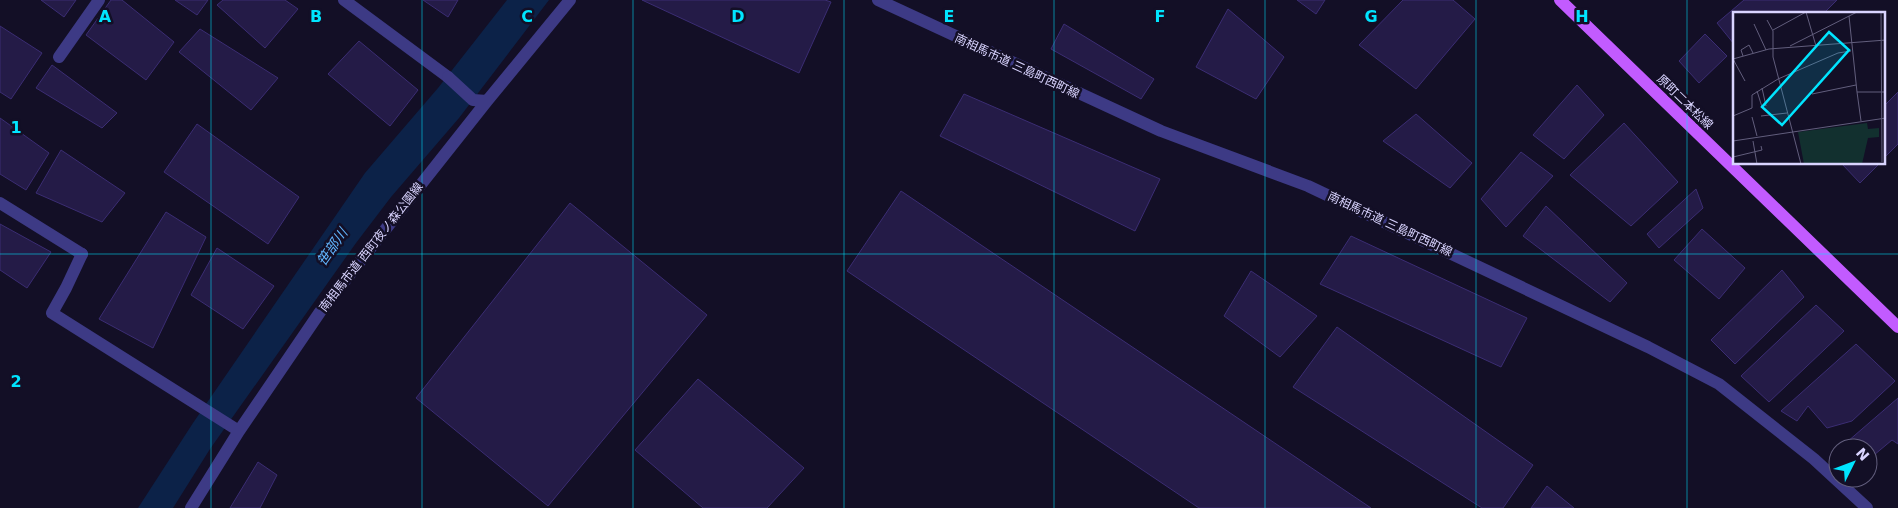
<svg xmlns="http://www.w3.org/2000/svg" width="1898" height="508" viewBox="0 0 1898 508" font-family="'DejaVu Sans','Noto Sans JP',sans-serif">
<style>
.water{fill:#0c2248}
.building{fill:#241b47;stroke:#3b2d73}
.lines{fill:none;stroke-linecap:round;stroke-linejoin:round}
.lane{stroke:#3d3a85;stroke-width:12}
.street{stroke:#3d3a85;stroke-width:12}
.primary{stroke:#c25bff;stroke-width:12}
.grid{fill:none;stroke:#00e5ff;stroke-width:1;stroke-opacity:0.55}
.labels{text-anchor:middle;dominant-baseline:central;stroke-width:5;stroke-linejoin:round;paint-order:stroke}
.street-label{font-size:12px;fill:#d9d4ff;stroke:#130f26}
.water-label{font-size:14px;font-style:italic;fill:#62b6ff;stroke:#130f26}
.inset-road{fill:none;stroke:#625e7d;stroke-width:1}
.view{fill:#00e5ff;fill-opacity:0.15;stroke:#00e5ff;stroke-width:2.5}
.inset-edge{fill:none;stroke:#d9d4ff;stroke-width:2.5}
.grid-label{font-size:16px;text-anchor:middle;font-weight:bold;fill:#00e5ff;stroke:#130f26;stroke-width:5;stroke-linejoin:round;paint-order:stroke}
</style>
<rect width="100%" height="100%" fill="#130f26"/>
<path class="water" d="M 507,0 L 549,0 L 459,118 L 391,197 L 356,243 L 210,449 L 173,508 L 138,508 L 193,423 L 365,173 L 438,88 Z"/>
<path class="building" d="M 41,0 L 76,0 L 64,17 Z
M 111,0 L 122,0 L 174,42 L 146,80 L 86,35 Z
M 175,0 L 208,0 L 197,15 Z
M 223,0 L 285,0 L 298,9 L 265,48 L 217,5 Z
M 423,0 L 458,0 L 448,17 Z
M 642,0 L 825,0 L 831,2 L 799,73 Z
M 1297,0 L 1325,0 L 1316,14 Z
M 1403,0 L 1453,0 L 1475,19 L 1416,89 L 1359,45 Z
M 1744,0 L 1837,0 L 1823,14 L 1734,14 L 1734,44 L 1717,23 Z
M 1228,9 L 1284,57 L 1256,99 L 1196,67 Z
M 1064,24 L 1154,79 L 1141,99 L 1051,49 Z
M 0,26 L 42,53 L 11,99 L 0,92 Z
M 200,29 L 278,78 L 251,110 L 179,52 Z
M 1705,34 L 1727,56 L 1699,83 L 1679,61 Z
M 359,41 L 418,90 L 390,126 L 328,74 Z
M 52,65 L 117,113 L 102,128 L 36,88 Z
M 1577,85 L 1604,115 L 1564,159 L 1533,135 Z
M 1898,92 L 1898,144 L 1884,158 L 1884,106 Z
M 964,94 L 1160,179 L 1135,231 L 940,136 Z
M 1416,114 L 1472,163 L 1450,188 L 1383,141 Z
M 0,118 L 49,153 L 26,190 L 0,174 Z
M 1624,123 L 1678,182 L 1631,226 L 1570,175 Z
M 197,124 L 299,197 L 268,244 L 164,172 Z
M 61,150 L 125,193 L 102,222 L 36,193 Z
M 1521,152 L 1553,176 L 1506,227 L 1481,199 Z
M 1842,164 L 1879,164 L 1860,183 Z
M 1696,189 L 1703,208 L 1659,248 L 1647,234 Z
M 901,191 L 1371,508 L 1199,508 L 847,271 Z
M 570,203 L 707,315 L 548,506 L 416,398 Z
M 1546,206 L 1627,283 L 1610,302 L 1523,236 Z
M 166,212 L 206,237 L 153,348 L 99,319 Z
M 0,224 L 51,252 L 27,288 L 0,270 Z
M 1702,229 L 1745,268 L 1719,299 L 1674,260 Z
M 1351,236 L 1527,318 L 1501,367 L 1320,284 Z
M 217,248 L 274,286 L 243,329 L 191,295 Z
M 1782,270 L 1804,297 L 1735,364 L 1711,340 Z
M 1251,271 L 1317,316 L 1280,357 L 1224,316 Z
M 1816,305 L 1844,331 L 1769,402 L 1741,376 Z
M 1337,327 L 1533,465 L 1503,508 L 1482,508 L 1293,387 Z
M 1856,344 L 1895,381 L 1852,421 L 1827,428 L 1808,406 L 1797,421 L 1781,411 Z
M 698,379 L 804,468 L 767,508 L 703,508 L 635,450 Z
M 1898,398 L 1898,444 L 1892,440 L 1868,460 L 1868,448 L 1840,448 Z
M 258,462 L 277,475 L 260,508 L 230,508 Z
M 1547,486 L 1574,508 L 1531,508 Z"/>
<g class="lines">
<path class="lane" d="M 344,0 L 448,77
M 59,57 L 99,0
M 0,203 L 82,254"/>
<path class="street" d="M 878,0 L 1161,131 L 1308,186 L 1648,347 L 1719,384 L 1814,459 L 1867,508
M 448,77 L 473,100 L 487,101
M 82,254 L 66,288 L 52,313 L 239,431
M 191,508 L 239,431 L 320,312 L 487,101 L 570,0"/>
<path class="primary" d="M 1560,0 L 1898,327"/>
</g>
<path class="grid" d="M 211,0 L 211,508M 422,0 L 422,508M 633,0 L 633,508M 844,0 L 844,508M 1054,0 L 1054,508M 1265,0 L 1265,508M 1476,0 L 1476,508M 1687,0 L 1687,508M 0,254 L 1898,254"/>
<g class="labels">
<g class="street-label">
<text transform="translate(1017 66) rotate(25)">南相馬市道 三島町西町線</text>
<text transform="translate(1685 102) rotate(44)">原町二本松線</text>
<text transform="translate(1390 224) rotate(25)">南相馬市道 三島町西町線</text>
<text transform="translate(371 247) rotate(-52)">南相馬市道 西町夜ノ森公園線</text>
</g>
<g class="water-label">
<text transform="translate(332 247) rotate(-55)">笹部川</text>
</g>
</g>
<g transform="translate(1733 12)">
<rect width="152" height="152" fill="#130f26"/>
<path d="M 134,111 L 135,117 L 146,116 L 146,125 L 135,126 L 129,152 L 71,152 L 65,120 Z" fill="#12302f"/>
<path class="inset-road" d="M 73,0 L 83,34M 148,0 L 149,150M 116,4 L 124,80 L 153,80M 34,8 L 40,19 L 40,45 L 68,152M 21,12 L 33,38M 40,18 L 73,0M 57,34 L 124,0M 10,44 L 8,38 L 16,33 L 20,41M 0,47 L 12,69M 0,47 L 36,37 L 153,28M 29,76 L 33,94M 24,79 L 29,95M 124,80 L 128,109M 79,82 L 123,73M 0,104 L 19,96 L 19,83 L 45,67 L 105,41 L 118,39M 28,104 L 54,101M 19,105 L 24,124M 0,129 L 153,106M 20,129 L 24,152M 0,145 L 29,138 L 28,134"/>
<path class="view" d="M 96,20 L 116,38 L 49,113 L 29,95 Z"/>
<rect width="152" height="152" class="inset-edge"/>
</g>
<g class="grid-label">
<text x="105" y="22">A</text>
<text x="316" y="22">B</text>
<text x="527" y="22">C</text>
<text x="738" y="22">D</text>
<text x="949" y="22">E</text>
<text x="1160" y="22">F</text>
<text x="1371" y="22">G</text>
<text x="1582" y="22">H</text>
<text x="16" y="133">1</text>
<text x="16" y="387">2</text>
</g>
<g transform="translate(1853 463) rotate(48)"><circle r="24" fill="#130f26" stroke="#625e7d"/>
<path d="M0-4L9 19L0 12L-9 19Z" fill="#00e5ff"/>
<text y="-8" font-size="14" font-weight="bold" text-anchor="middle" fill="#d9d4ff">N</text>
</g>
</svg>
